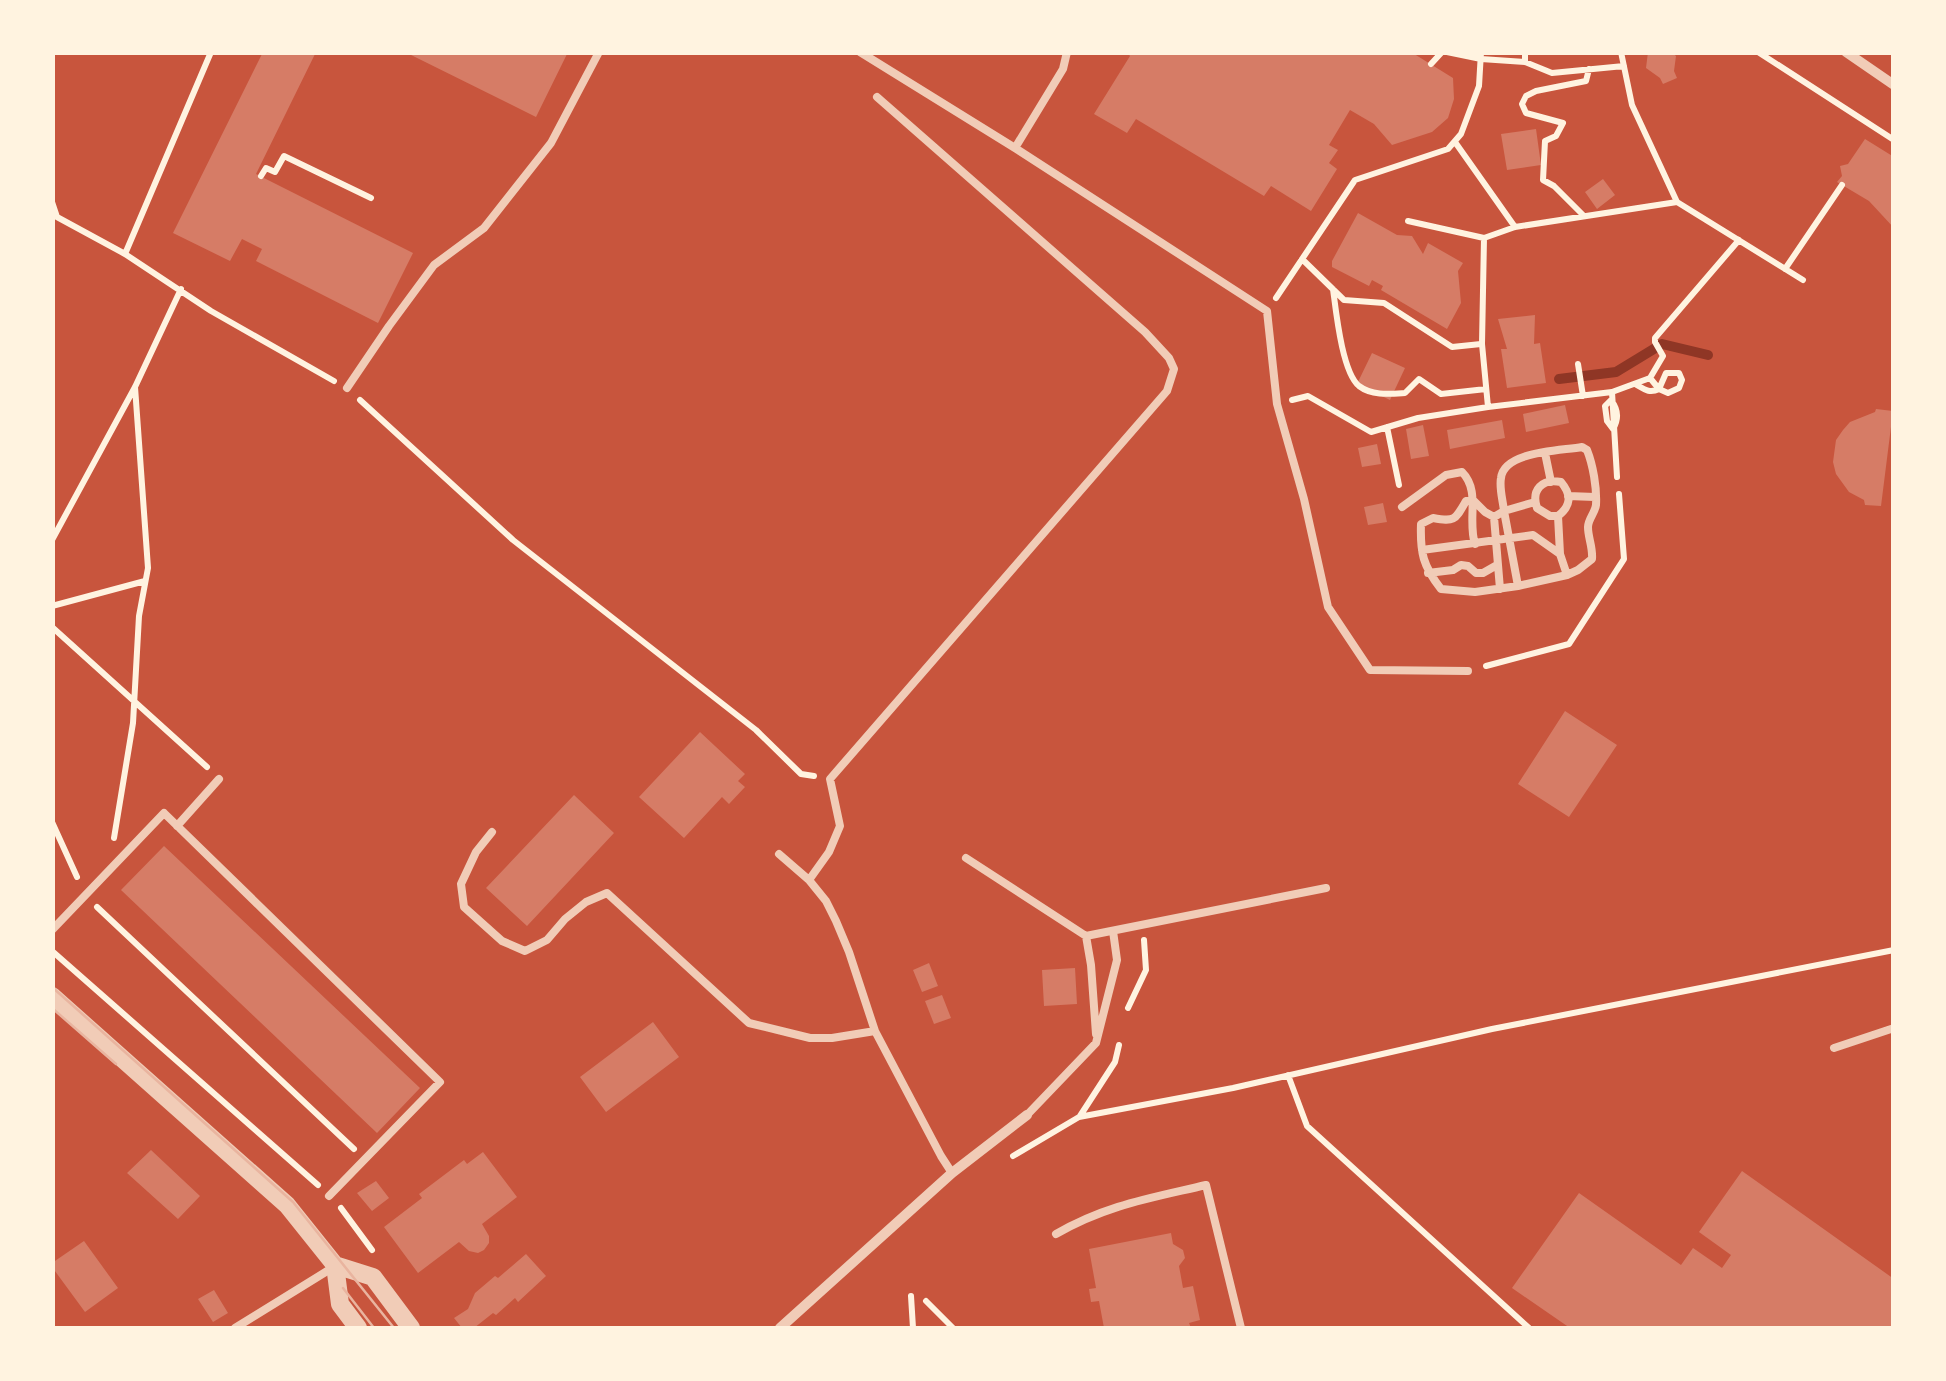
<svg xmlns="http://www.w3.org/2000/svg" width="1946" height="1381" viewBox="0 0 1946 1381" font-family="'Fira Sans Condensed',sans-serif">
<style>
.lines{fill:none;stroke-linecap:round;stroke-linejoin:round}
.stream{stroke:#8f3625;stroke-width:10}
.building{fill:#d67c66}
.path{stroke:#fff3e0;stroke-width:6}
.service{stroke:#f1ccb7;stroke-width:8}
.minor{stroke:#f1ccb7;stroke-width:10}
.tertiary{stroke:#f1ccb7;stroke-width:18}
.tram{stroke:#e9b49f;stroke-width:2.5}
</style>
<rect width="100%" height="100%" fill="#c8553d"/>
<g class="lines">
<path class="stream" d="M 1559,379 L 1616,372 L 1662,344 L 1708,355"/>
</g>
<path class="building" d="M 263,52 L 316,52 L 256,174 L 413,253 L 378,323 L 256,261 L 262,249 L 242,239 L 230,261 L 173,233 Z
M 405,52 L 568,52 L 536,117 Z
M 1127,52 L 1411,52 L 1453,78 L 1454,99 L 1448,118 L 1432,132 L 1392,145 L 1374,124 L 1350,110 L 1329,145 L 1338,150 L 1329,163 L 1337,169 L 1311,211 L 1271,186 L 1264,196 L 1136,119 L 1127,133 L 1094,114 L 1130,56 Z
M 1648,52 L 1671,52 L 1676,56 L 1674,71 L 1677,78 L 1663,84 L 1660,78 L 1646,68 Z
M 1536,129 L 1541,165 L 1507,170 L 1501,134 Z
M 1865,139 L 1894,157 L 1894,228 L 1869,201 L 1837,182 L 1842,176 L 1840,166 L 1848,164 Z
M 1603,179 L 1615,195 L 1597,209 L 1585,192 Z
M 1358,213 L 1397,235 L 1412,236 L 1423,254 L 1428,243 L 1463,263 L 1458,271 L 1461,303 L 1447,329 L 1381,290 L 1383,286 L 1372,280 L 1369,286 L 1332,267 L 1332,261 Z
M 1535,315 L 1534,344 L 1540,343 L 1546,383 L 1507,388 L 1501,349 L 1507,349 L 1498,319 Z
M 1372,353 L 1405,368 L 1390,400 L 1357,384 Z
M 1565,405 L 1569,423 L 1526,432 L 1523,414 Z
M 1876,409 L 1893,411 L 1881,506 L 1865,505 L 1864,500 L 1849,492 L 1836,474 L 1833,462 L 1836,440 L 1843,430 L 1850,422 L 1875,412 Z
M 1502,420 L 1505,438 L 1450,449 L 1447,430 Z
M 1423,425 L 1429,456 L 1411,459 L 1406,429 Z
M 1377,444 L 1381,464 L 1362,467 L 1358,448 Z
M 1383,503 L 1387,522 L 1368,525 L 1364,507 Z
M 1565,711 L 1617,745 L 1569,817 L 1518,784 Z
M 700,732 L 745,774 L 738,781 L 745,787 L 729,804 L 722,797 L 684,838 L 639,797 Z
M 574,795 L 614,833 L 527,926 L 486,888 Z
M 164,846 L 420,1088 L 377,1133 L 121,890 Z
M 929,963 L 938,986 L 922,992 L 913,970 Z
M 1075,968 L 1077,1004 L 1044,1006 L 1042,970 Z
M 942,995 L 951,1018 L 934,1024 L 925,1001 Z
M 653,1022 L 679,1057 L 606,1112 L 580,1077 Z
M 151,1150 L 200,1196 L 178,1219 L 127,1173 Z
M 483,1152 L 517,1197 L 482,1224 L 489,1236 L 489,1243 L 484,1250 L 478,1253 L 469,1251 L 459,1242 L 418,1273 L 384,1227 L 422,1198 L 419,1194 L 464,1160 L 467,1164 Z
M 1742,1171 L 1894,1279 L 1894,1328 L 1570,1328 L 1512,1288 L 1579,1193 L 1681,1265 L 1693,1248 L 1722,1268 L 1731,1255 L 1699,1232 Z
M 376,1181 L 389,1198 L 372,1211 L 357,1193 Z
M 1171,1233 L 1173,1244 L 1183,1250 L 1185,1258 L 1179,1266 L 1183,1288 L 1193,1286 L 1200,1320 L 1189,1323 L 1191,1328 L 1104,1328 L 1099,1301 L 1091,1302 L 1089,1289 L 1096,1288 L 1089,1249 Z
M 84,1241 L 118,1288 L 85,1312 L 52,1267 L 52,1263 Z
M 526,1254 L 546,1276 L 518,1302 L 515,1298 L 496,1315 L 493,1313 L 474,1328 L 462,1328 L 454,1318 L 468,1309 L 475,1293 L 495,1276 L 498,1278 Z
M 214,1290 L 228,1313 L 213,1322 L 198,1299 Z"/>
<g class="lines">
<path class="path" d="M 1447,52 L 1481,59 L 1525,62 L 1525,52
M 1758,52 L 1894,140
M 1525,62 L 1552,73 L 1624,66
M 1431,64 L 1442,52
M 1455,142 L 1515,227
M 261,176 L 266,168 L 275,172 L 284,156 L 371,198
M 52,202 L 57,217 L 125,254 L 211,52
M 1677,202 L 1803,280
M 1584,216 L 1554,186 L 1543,180 L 1545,141 L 1556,136 L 1563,123 L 1526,113 L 1522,104 L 1526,96 L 1536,91 L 1586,81 L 1589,69
M 1408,221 L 1484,238 L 1515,227 L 1677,202 L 1632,105 L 1621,52
M 1484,238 L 1482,344 L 1488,407 L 1612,392 L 1617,477
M 125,254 L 211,311 L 334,381
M 1302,259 L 1344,300 L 1384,303 L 1452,347 L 1481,344
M 1785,269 L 1842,185
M 1333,289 C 1336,311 1342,372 1359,386 C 1372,396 1390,394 1405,393 L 1419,379 L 1441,394 L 1486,389
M 1276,298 L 1355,180 L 1448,149 L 1461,134 L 1479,86 L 1481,52
M 1578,364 L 1583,396
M 1635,384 C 1644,389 1649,394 1659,389 L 1666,373 L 1679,373 L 1682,380 L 1679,388 L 1668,393 L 1659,389 L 1650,378
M 1612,392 L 1650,378 L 1663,356 L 1655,342 L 1655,338 L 1739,240
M 360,400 L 513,540 L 756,730 L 801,774 L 814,776
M 1292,400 L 1308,396 L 1371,432 L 1418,418 L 1488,407
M 1611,400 C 1618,409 1619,419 1613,429 L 1607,421 L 1605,406 Z
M 1387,427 L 1399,485
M 52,540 L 135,387 L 181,289
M 52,606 L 145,581
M 52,627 L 207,767
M 1486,666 L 1569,644 L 1624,559 L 1619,494
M 52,822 L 77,877
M 114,838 L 133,723 L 139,616 L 148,568 L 135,387
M 97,907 L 354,1149
M 52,951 L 318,1185
M 1128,1008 L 1146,970 L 1144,940
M 1288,1075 L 1307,1126 L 1529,1328
M 1080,1116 L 1115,1062 L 1119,1045
M 1013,1156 L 1079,1117 L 1233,1088 L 1492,1029 L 1894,950
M 341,1208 L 372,1250
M 911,1296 L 913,1328
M 926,1301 L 953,1328"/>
<path class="service" d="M 860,52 L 1015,148 L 1267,311 L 1277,404 L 1304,499 L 1328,607 L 1370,670 L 1468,671
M 1015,148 L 1063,69 L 1067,52
M 347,388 L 389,326 L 434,265 L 484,228 L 551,143 L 599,52
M 1582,447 L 1587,450 C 1593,465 1597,488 1596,505 C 1595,513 1588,519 1588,527 C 1588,538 1593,547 1592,559 L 1578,570 L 1567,575 L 1518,586 L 1475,592 L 1441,589 C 1423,566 1420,553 1421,524 L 1433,518 C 1455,522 1455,520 1466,501 L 1473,500 L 1485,512 L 1494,517 L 1504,511 C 1503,501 1499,488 1501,478 C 1504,451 1560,451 1582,447 Z
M 1545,453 L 1551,482
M 1568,496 L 1595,497
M 1402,507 L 1446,475 L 1462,472 C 1481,491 1467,520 1475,544
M 1558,516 L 1550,516 L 1537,508 C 1531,490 1542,478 1561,482 C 1572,495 1571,506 1558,516 L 1560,554
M 1494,517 L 1500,589
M 1422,550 L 1533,535 L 1560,554 L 1567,575
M 1428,573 L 1453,570 L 1461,565 L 1468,566 L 1476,573 L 1483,573 L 1497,565
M 1518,586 L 1504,511 L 1535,502
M 177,826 L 219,779
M 492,832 L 476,852 L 461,884 L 464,907 L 502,941 L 525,951 L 547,940 L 565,919 L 586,902 L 607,893 L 749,1023 L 810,1038 L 832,1038 L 875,1031
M 779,854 L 809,880 L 826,901 L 836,921 L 849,952 L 875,1031 L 941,1156 L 952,1173
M 966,858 L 1086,936 L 1326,888
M 809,880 L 829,852 L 840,826 L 830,779 L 1167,391 L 1174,369 L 1169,358 L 1145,332 L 877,97
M 52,930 L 164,813 L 440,1082 L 329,1196
M 1086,936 L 1091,965 L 1096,1034
M 1834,1048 L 1894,1028
M 1027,1115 L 1096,1043 L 1117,960 L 1113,931
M 1056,1234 C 1106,1205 1151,1198 1206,1185 L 1241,1328
M 235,1328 L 332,1268"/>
<path class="minor" d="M 1846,52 L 1894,85
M 780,1328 L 952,1173 L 1027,1115"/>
<path class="tertiary" d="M 52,996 L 287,1205 L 335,1265 L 340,1304 L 358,1328
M 335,1265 L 373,1277 L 411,1328"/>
<path class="tram" d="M 52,987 L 293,1202 L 394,1328
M 52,1008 L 116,1064
M 343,1288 L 374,1328"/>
</g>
<rect width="1946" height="1381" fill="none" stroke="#fff3e0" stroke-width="110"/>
</svg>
